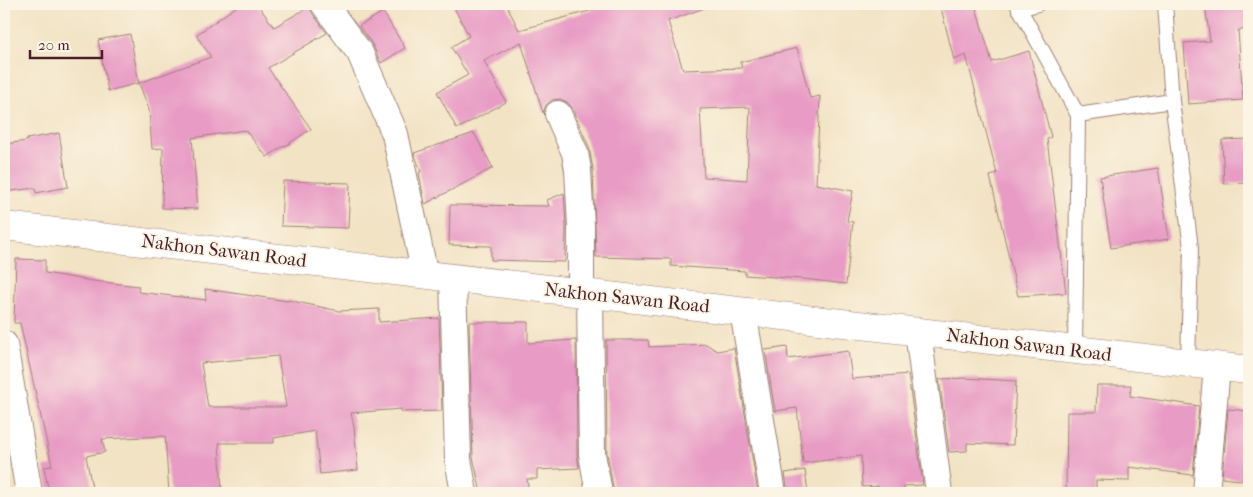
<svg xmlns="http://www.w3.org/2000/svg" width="1253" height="497" viewBox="0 0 1253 497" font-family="'IM FELL French Canon',serif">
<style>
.building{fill:#e89bc5;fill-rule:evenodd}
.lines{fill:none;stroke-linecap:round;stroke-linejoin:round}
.service-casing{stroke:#9e8178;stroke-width:16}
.minor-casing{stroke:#9e8178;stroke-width:28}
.primary-casing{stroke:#9e8178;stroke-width:29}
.service{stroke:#fff;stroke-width:14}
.minor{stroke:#fff;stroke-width:26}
.primary{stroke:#fff;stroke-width:28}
.labels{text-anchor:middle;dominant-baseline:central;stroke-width:4;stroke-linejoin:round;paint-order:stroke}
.street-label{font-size:19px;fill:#4a1f2b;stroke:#fcf5e5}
</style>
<rect width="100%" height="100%" fill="#fcf5e5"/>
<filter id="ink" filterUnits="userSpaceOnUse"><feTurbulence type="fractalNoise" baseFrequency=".02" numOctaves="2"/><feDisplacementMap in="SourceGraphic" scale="10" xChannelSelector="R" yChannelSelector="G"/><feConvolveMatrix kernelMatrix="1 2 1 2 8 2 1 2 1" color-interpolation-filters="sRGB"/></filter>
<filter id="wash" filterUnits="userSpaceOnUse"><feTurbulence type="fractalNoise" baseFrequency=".0096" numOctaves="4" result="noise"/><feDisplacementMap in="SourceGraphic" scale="20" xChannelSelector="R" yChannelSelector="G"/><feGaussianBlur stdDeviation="1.12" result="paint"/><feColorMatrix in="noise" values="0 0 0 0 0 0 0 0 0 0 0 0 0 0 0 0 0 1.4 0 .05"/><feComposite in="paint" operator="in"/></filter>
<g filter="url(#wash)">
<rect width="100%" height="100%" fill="#f2e3c5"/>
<g id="blocks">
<path class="building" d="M 240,4 L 257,4 L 274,27 L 309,7 L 312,13 L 327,33 L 268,68 L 311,129 L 284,147 L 285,145 L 267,157 L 245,130 L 192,138 L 198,209 L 162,208 L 163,148 L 152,149 L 149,110 L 139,83 L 211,57 L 196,35 Z
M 452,4 L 506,4 L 519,30 L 615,4 L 710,4 L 710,6 L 668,21 L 683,70 L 742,68 L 740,62 L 797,48 L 810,98 L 820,96 L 816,184 L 853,191 L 847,221 L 853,222 L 846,284 L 803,279 L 745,275 L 745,271 L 671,266 L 671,259 L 596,257 L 593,169 L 589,147 L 572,108 L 567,102 L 560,99 L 552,100 L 546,105 L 543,113 L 521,42 L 484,61 L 506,102 L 457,129 L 437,92 L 468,75 L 451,47 L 469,36 ZM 750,107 L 747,180 L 704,177 L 700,109 Z
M 940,4 L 975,4 L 992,62 L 1029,51 L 1051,137 L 1047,139 L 1066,293 L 1018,296 L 990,176 L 997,174 L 966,55 L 954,60 Z
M 1205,4 L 1247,4 L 1249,29 L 1238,30 L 1243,100 L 1188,104 L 1184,43 L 1210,41 Z
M 383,12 L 405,48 L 381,63 L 372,44 L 359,26 Z
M 130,34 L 139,83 L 108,91 L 98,40 Z
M 59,133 L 68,187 L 36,193 L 35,188 L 4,192 L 4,144 L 27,141 L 27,139 Z
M 474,133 L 493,168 L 425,204 L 419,173 L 421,172 L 414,153 Z
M 1249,139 L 1249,183 L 1224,184 L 1222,140 Z
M 1158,168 L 1169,239 L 1111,248 L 1100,177 Z
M 283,181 L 350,183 L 348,228 L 281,226 Z
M 564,193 L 566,226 L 565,262 L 491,260 L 491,246 L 449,245 L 450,205 L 549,206 L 547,200 Z
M 16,259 L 45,260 L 45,273 L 93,281 L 139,286 L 138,292 L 206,300 L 205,289 L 288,301 L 288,300 L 339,311 L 379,309 L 379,322 L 439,318 L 442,411 L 401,412 L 401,409 L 351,413 L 354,427 L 358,470 L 320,474 L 315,431 L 274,438 L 274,443 L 219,443 L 222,492 L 169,493 L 165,436 L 102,439 L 105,452 L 86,456 L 93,493 L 49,493 L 44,467 L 52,466 L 20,323 L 14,323 ZM 278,356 L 286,407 L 208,407 L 201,363 Z
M 469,322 L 528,322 L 528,343 L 576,340 L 577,454 L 579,468 L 537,470 L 537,479 L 527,479 L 529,493 L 481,493 L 473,457 Z
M 606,340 L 648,340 L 649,347 L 706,344 L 717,351 L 734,348 L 758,493 L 614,493 L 607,453 Z
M 787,347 L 788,359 L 848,351 L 852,379 L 908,374 L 923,485 L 904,486 L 904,493 L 878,493 L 878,486 L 862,487 L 861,456 L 803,463 L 797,408 L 775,411 L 765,350 Z
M 965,378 L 1016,381 L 1013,445 L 967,443 L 967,451 L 949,452 L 939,379 Z
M 1097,385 L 1131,385 L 1130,396 L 1199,406 L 1193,475 L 1129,467 L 1129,481 L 1096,480 L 1096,493 L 1066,493 L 1067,412 L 1096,412 Z
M 1228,409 L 1249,411 L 1249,481 L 1222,478 Z
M 805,470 L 808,493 L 788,493 L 785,473 Z"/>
</g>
</g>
<g filter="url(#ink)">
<use href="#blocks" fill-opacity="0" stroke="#9e8178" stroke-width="1"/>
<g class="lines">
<defs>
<path id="service" d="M 1017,4 L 1078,115 L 1075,350
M 1165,4 L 1172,101 L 1191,248 L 1188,363
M 1019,9 L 1038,4
M 1078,115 L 1172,101"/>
<path id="minor" d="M 324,4 L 360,53 L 395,134 L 425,275
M 558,114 L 575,153 L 578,170 L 581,226 L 581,293
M 453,278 L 458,459 L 464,493
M 590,294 L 592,454 L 599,493
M 743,311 L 773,493
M 918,332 L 939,493
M 4,344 L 29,493
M 1206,493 L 1217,367"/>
<path id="primary" d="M 4,226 L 1249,370"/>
</defs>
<use href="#service" class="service-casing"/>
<use href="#minor" class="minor-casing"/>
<use href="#primary" class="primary-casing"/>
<use href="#service" class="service"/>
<use href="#minor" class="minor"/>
<use href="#primary" class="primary"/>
</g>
</g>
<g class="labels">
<g class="street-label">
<text transform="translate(224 251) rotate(7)">Nakhon Sawan Road</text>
<text transform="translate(627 298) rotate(6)">Nakhon Sawan Road</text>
<text transform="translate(1029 345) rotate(7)">Nakhon Sawan Road</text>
</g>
</g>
<rect width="1253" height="497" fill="none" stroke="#fcf5e5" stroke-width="20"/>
<path d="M30 50v8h72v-8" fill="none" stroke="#4a1f2b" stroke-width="2.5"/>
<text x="38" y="50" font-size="15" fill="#4a1f2b" stroke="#fcf5e5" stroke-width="4" paint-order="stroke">20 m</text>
</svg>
